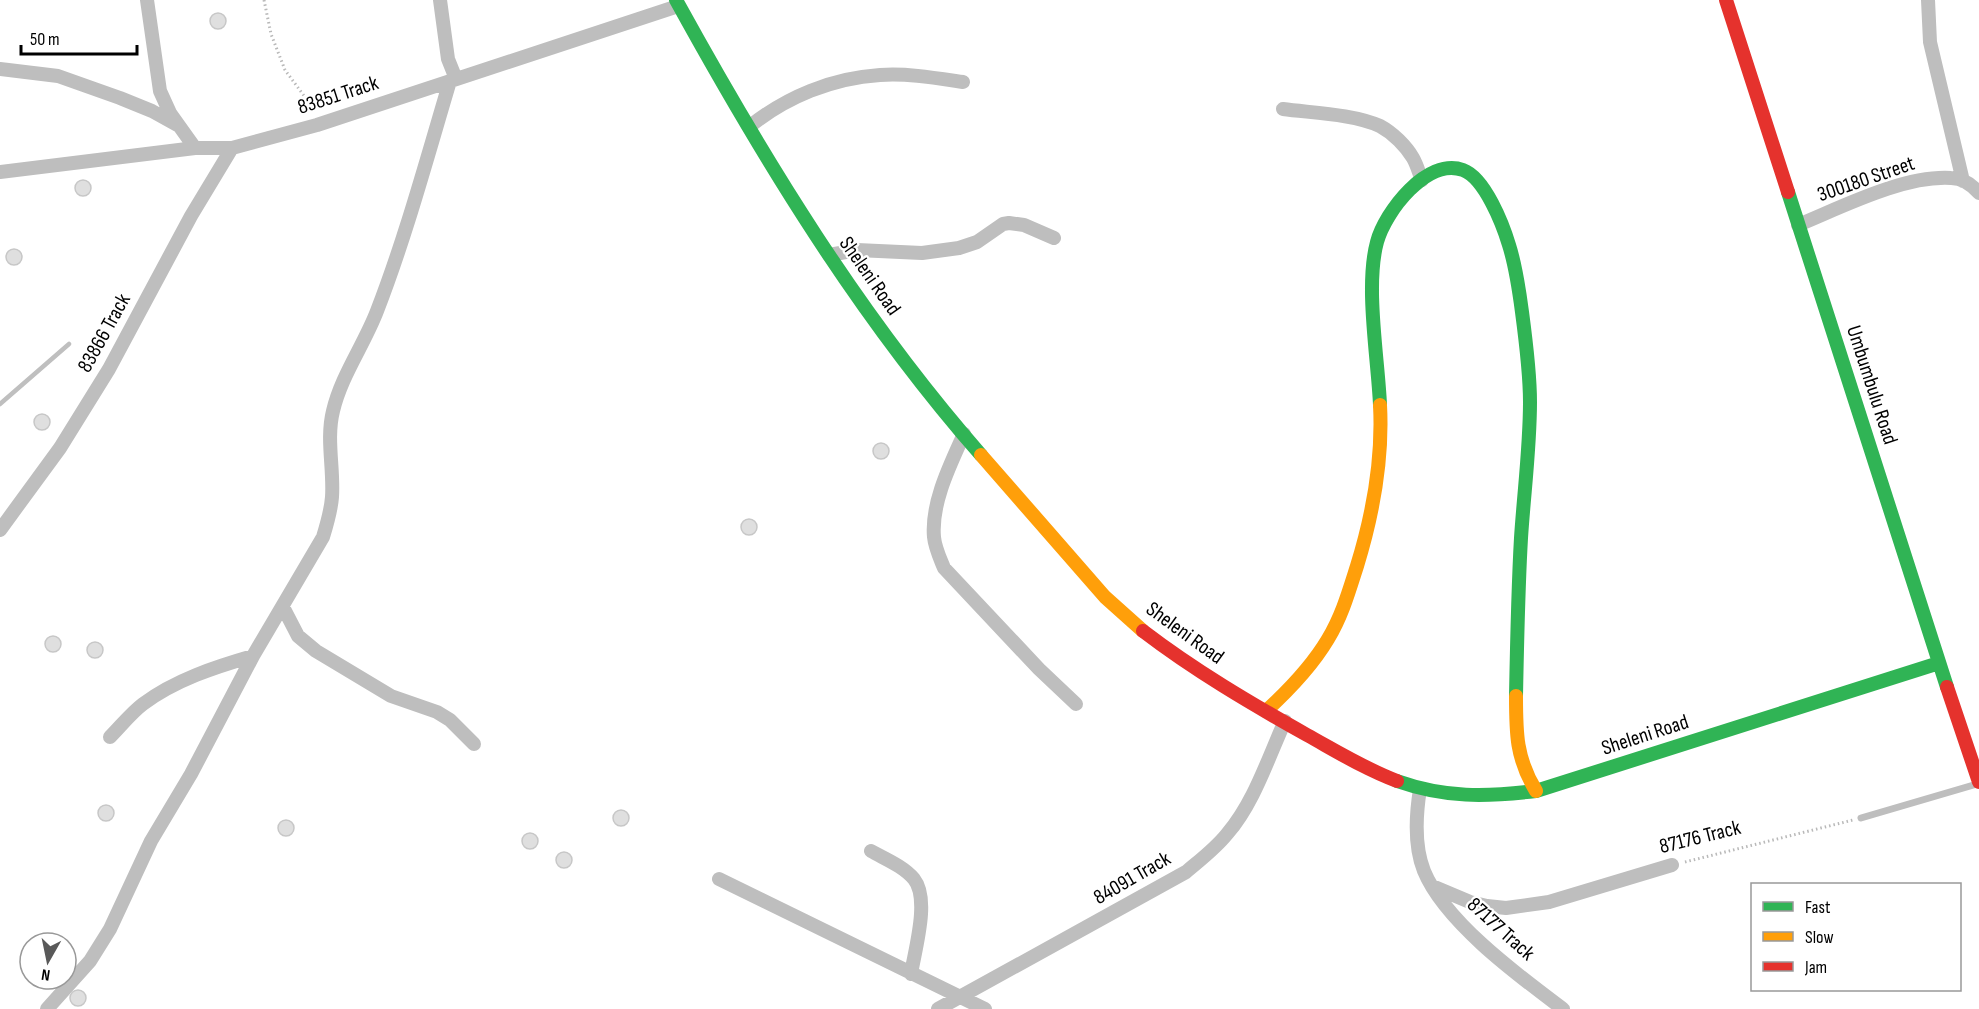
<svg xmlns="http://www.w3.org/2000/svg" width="1979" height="1009" viewBox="0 0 1979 1009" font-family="'Sofia Sans Condensed',sans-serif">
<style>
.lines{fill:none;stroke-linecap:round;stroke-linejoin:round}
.stream{stroke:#bfbfbf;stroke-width:4.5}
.building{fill:#dfdfdf;stroke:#c7c7c7;stroke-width:1.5}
.path{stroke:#b9b9b9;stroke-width:3;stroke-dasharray:1.5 3;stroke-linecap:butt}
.lane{stroke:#bebebe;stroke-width:7}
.street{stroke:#bebebe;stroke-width:14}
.fast{stroke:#30b455;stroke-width:14}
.slow{stroke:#ff9f0a;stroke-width:14}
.jam{stroke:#e5322d;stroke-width:14}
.labels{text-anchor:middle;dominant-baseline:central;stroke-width:4.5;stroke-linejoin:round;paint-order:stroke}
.street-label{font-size:21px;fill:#000;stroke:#fff}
</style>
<rect width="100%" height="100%" fill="#fff"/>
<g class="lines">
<path class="stream" d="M 0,404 L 69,344"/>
</g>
<path class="building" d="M210 21a8 8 0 1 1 16 0a8 8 0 1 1-16 0Z
M75 188a8 8 0 1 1 16 0a8 8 0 1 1-16 0Z
M6 257a8 8 0 1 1 16 0a8 8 0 1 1-16 0Z
M34 422a8 8 0 1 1 16 0a8 8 0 1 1-16 0Z
M873 451a8 8 0 1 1 16 0a8 8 0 1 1-16 0Z
M741 527a8 8 0 1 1 16 0a8 8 0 1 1-16 0Z
M45 644a8 8 0 1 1 16 0a8 8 0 1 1-16 0Z
M87 650a8 8 0 1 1 16 0a8 8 0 1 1-16 0Z
M98 813a8 8 0 1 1 16 0a8 8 0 1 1-16 0Z
M613 818a8 8 0 1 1 16 0a8 8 0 1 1-16 0Z
M278 828a8 8 0 1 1 16 0a8 8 0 1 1-16 0Z
M522 841a8 8 0 1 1 16 0a8 8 0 1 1-16 0Z
M556 860a8 8 0 1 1 16 0a8 8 0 1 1-16 0Z
M70 998a8 8 0 1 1 16 0a8 8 0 1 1-16 0Z"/>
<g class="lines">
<path class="path" d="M 264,0 L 271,34 L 285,70 L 316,112
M 1685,862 L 1853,820"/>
<path class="lane" d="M 1861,818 L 1977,784"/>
<path class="street" d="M 147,0 L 160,91 L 170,113 L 195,148
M 440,0 L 448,59 L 456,79
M 1928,0 L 1930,42 L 1963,181
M 0,69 L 58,76 L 120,98 L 152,111 L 179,126
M 1283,109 C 1313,113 1353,114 1380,126 C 1393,133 1406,146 1413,158 C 1417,165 1419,173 1422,180
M 749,127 C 786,97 832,78 880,75 C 907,73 936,78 963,82
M 0,172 L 195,148 L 232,148 L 317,125 L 678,6
M 1798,225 C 1842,207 1904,175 1951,178 C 1962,178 1972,185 1979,193
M 829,255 L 857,250 L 922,253 L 959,248 L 977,242 L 1003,224 L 1009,223 L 1024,225 L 1054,238
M 964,434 C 950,465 931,503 934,537 C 935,548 940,558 944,568 L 1039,669 L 1076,704
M 0,530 L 60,448 L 109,369 L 191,216 L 232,148
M 283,607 L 298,636 L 316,651 L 391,696 L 437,712 L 450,720 L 474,744
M 110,737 C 121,726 131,713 143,704 C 175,680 215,667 253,656
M 1420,789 C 1416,814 1414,846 1424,871 C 1445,922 1519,976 1563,1009
M 871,851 C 885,859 903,866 914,879 C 930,899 915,949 911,974
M 719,879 L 985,1009
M 1432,886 L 1470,902 L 1487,906 L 1506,908 L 1549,902 L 1672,865
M 47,1009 L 90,961 L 110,929 L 151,841 L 191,774 L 253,656 L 323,537 C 327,524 331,511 332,497 C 334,469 326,439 333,411 C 341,376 364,345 377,311 C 406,236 427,158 450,81
M 938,1009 L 1186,872 C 1200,860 1215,849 1227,834 C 1254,803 1268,758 1285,721"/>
<path class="fast" d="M 676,0 C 764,160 860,317 981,455
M 1788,192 L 1947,687
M 1380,405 C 1378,358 1365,286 1377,242 C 1385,212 1427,157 1463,170 C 1485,178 1503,225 1509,245 C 1516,267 1519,289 1522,312 C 1526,342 1530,372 1530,402 C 1530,447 1524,492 1521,538 C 1518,590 1517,643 1516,696
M 1397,781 C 1445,798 1486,797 1536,791 L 1939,663"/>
<path class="slow" d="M 981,455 L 1105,597 L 1143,631
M 1516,696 C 1516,733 1516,758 1536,791
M 1266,711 C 1290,689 1312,666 1328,639 C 1342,616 1349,591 1357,566 C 1373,514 1383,460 1380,405"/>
<path class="jam" d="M 1726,0 L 1788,192
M 1143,631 C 1194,670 1250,703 1307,735 C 1336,751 1365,769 1397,781
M 1947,687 L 1979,782"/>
</g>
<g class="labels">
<g class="street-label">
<text transform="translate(338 95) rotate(-18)">83851 Track</text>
<text transform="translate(1866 179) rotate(-19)">300180 Street</text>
<text transform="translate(870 276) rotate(55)">Sheleni Road</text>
<text transform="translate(104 333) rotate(-61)">83866 Track</text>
<text transform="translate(1872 385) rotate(72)">Umbumbulu Road</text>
<text transform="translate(1185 633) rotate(36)">Sheleni Road</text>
<text transform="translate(1645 735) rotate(-18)">Sheleni Road</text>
<text transform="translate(1700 837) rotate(-14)">87176 Track</text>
<text transform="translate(1132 878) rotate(-30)">84091 Track</text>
<text transform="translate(1501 929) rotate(42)">87177 Track</text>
</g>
</g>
<rect x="1751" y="883" width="210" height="108" fill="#ffffff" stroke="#999999" stroke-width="1.5"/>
<rect x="1763" y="902" width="30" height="9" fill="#30b455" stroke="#999999" stroke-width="1.5"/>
<text x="1805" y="913" font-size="18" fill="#000000">Fast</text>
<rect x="1763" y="932" width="30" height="9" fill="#ff9f0a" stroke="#999999" stroke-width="1.5"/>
<text x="1805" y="943" font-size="18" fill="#000000">Slow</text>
<rect x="1763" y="962" width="30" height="9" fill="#e5322d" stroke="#999999" stroke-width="1.5"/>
<text x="1805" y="973" font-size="18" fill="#000000">Jam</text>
<g transform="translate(48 961) rotate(189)"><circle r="28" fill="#ffffff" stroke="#999999" stroke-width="1.5"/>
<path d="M0-4.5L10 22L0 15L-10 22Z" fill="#595959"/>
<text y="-9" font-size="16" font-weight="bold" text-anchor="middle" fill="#000000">N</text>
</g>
<path d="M21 45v9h116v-9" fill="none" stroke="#000000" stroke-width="3"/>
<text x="30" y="45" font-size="18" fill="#000000" stroke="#ffffff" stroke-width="4.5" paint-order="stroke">50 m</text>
</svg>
